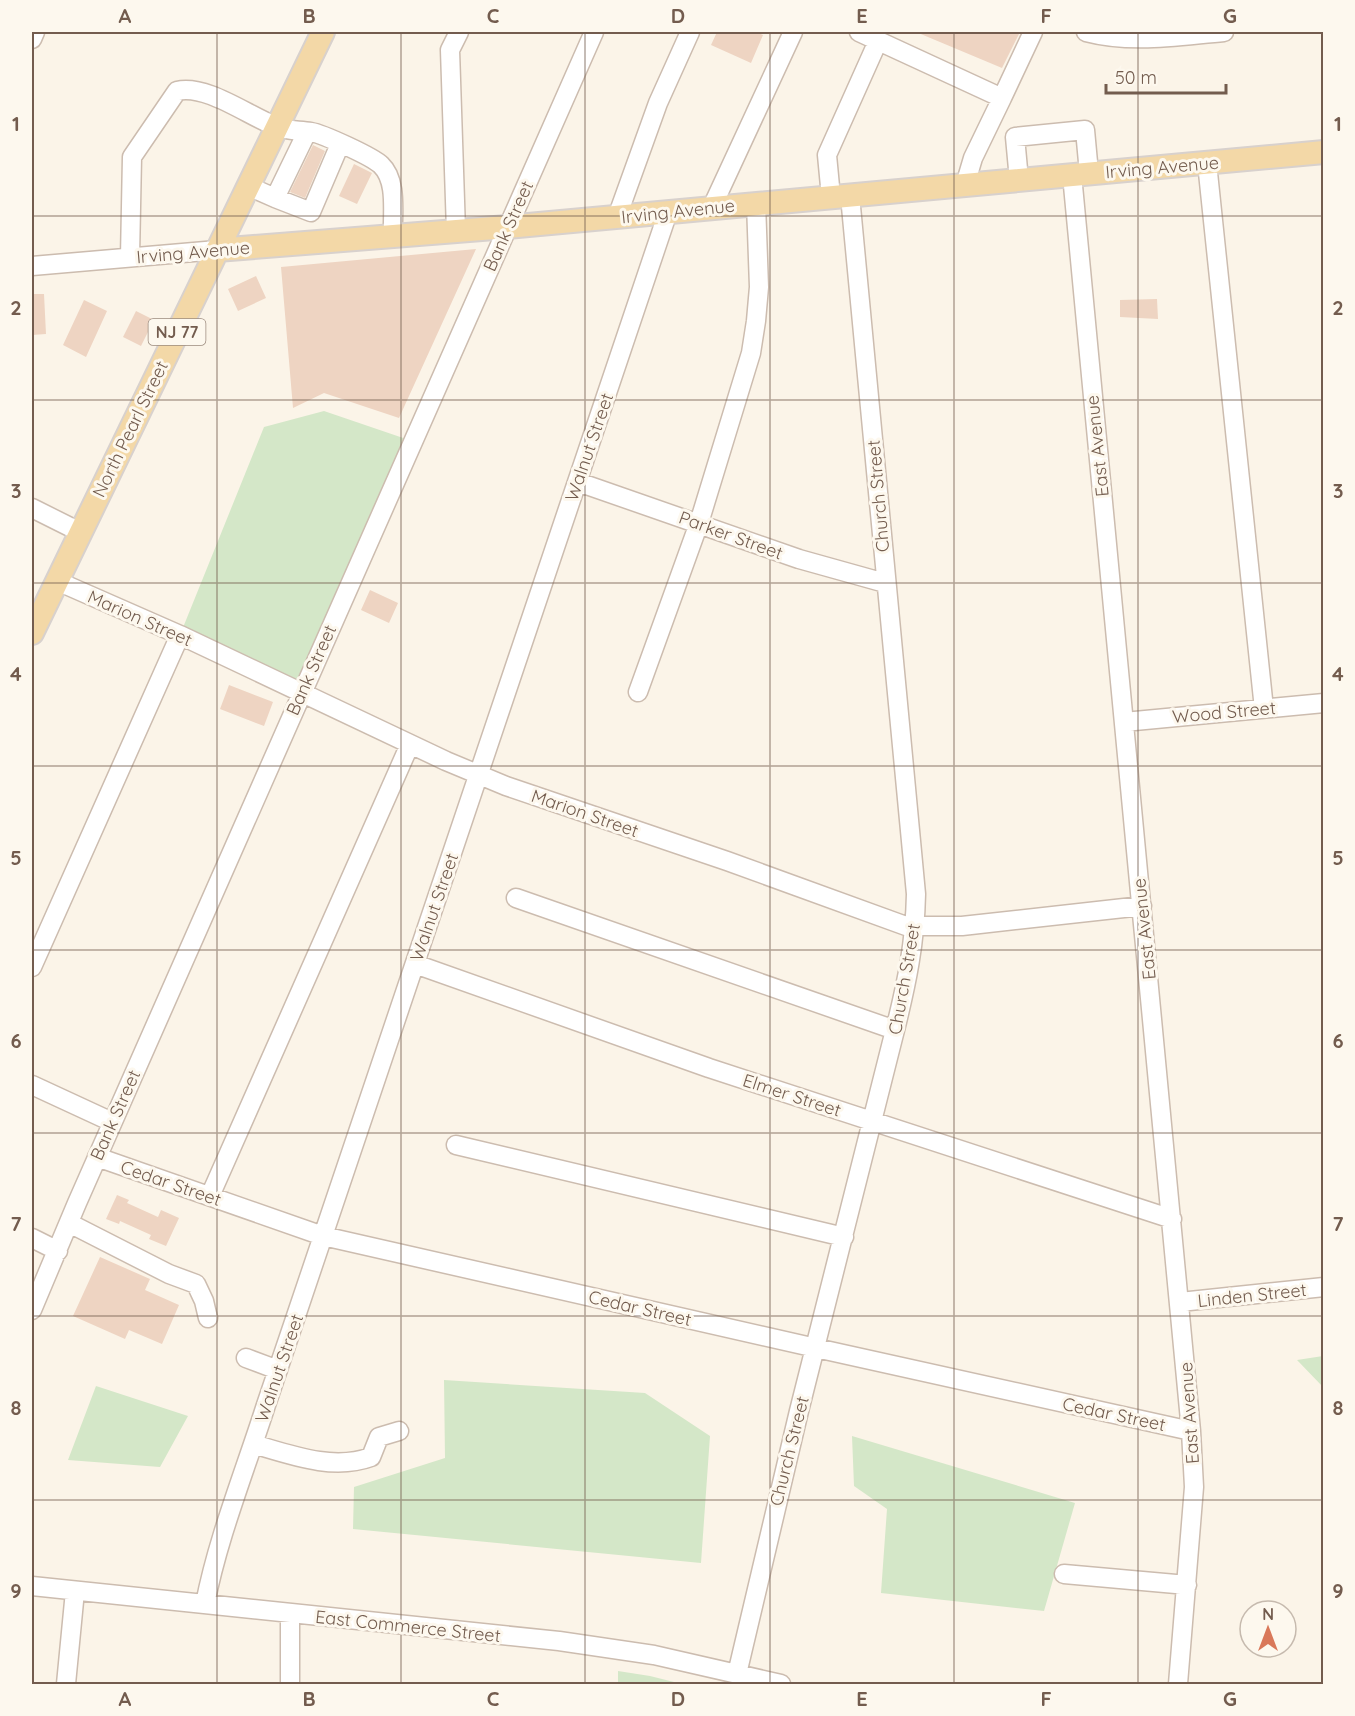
<svg xmlns="http://www.w3.org/2000/svg" width="1355" height="1716" viewBox="0 0 1355 1716" font-family="Quicksand,sans-serif">
<style>
.green{fill:#d4e7c8}
.building{fill:#eed4c2}
.lines{fill:none;stroke-linecap:round;stroke-linejoin:round}
.minor-casing{stroke:#ccbcaf;stroke-width:21}
.major-casing{stroke:#d8d1cd;stroke-width:26}
.minor{stroke:#fff;stroke-width:18}
.major{stroke:#f3d8a7;stroke-width:22}
.grid{fill:none;stroke:#735c4e;stroke-width:1.5;stroke-opacity:0.55}
.labels{text-anchor:middle;dominant-baseline:central;stroke-width:6;stroke-linejoin:round;paint-order:stroke}
.shield{fill:#fdf8ee;stroke:#9c8b7e;stroke-width:1.5}
.shield-label{font-size:16px;font-weight:bold;fill:#735c4e}
.street-label{font-size:18px;fill:#735c4e;stroke:#fdf8ee}
.neatline{fill:none;stroke:#735c4e;stroke-width:2}
.grid-label{font-size:20px;text-anchor:middle;font-weight:bold;fill:#735c4e}
</style>
<rect width="100%" height="100%" fill="#fbf4e8"/>
<path class="green" d="M 324,411 L 412,441 L 301,693 L 180,635 L 264,427 Z
M 1323,1356 L 1324,1356 L 1323,1387 L 1297,1360 Z
M 444,1380 L 645,1393 L 710,1436 L 701,1563 L 353,1529 L 354,1487 L 445,1458 Z
M 96,1386 L 188,1416 L 160,1467 L 68,1460 Z
M 852,1436 L 1075,1503 L 1044,1611 L 881,1593 L 887,1509 L 854,1486 Z
M 618,1671 L 650,1676 L 682,1684 L 618,1684 Z"/>
<path class="building" d="M 717,32 L 756,32 L 763,35 L 751,63 L 711,45 Z
M 916,32 L 1020,32 L 1002,68 Z
M 313,145 L 325,151 L 305,198 L 290,192 Z
M 354,164 L 372,173 L 357,204 L 339,196 Z
M 476,249 L 399,418 L 324,393 L 293,408 L 281,267 Z
M 256,276 L 266,298 L 238,311 L 228,289 Z
M 32,294 L 44,294 L 46,334 L 32,335 Z
M 1157,299 L 1158,319 L 1120,317 L 1120,300 Z
M 84,300 L 107,311 L 86,357 L 63,345 Z
M 136,311 L 154,320 L 141,346 L 123,337 Z
M 370,590 L 398,603 L 389,623 L 361,610 Z
M 229,685 L 273,702 L 264,726 L 220,709 Z
M 117,1195 L 129,1200 L 127,1203 L 158,1217 L 161,1210 L 179,1218 L 166,1246 L 149,1239 L 151,1235 L 120,1221 L 119,1224 L 106,1219 Z
M 100,1257 L 150,1279 L 145,1290 L 179,1305 L 162,1344 L 129,1330 L 125,1339 L 73,1316 Z"/>
<g class="lines">
<defs>
<path id="minor" d="M 859,32 L 1002,98 L 1033,32
M 1086,32 C 1132,44 1177,36 1224,32
M 32,39 L 35,32
M 1207,163 L 1264,709
M 1072,175 L 1191,1431 L 1194,1487 L 1178,1684
M 1019,180 L 1015,137 L 1085,130 L 1089,173
M 965,185 L 973,158 L 1002,98
M 248,186 L 275,198 L 307,132
M 831,197 L 827,155 L 878,41
M 275,198 L 311,212 L 340,144
M 712,207 L 793,32
M 617,217 L 658,103 L 690,32
M 456,231 L 450,50 L 459,32
M 130,257 L 132,157 L 177,91 C 206,84 247,115 275,126 C 286,131 299,130 311,132 C 323,134 373,157 381,165 C 398,181 392,214 393,236
M 32,266 L 217,250
M 578,482 L 799,559 L 885,583
M 32,508 L 80,532
M 57,581 L 180,635 L 446,761 L 506,786 L 727,861 L 906,926 L 962,926 L 1142,906
M 638,692 L 699,523 L 751,353 L 756,321 L 759,287 L 756,203
M 1124,722 L 1324,703
M 516,898 L 895,1030
M 415,964 L 709,1068 L 1172,1219
M 32,967 L 180,635
M 32,1085 L 112,1122
M 456,1145 L 844,1237
M 97,1157 L 323,1236 L 816,1348 L 1191,1431
M 210,1196 L 410,744
M 69,1223 L 169,1274 L 196,1284 L 204,1301 L 208,1318
M 32,1238 L 58,1251
M 1180,1302 L 1324,1287
M 32,1310 L 77,1203 L 594,32
M 246,1358 L 278,1370
M 253,1444 C 291,1455 333,1471 371,1457 L 379,1437 L 399,1431
M 1064,1574 L 1187,1585
M 32,1586 L 559,1641 L 654,1655 L 781,1684
M 205,1604 C 218,1537 245,1471 266,1405 L 668,212
M 290,1614 L 290,1684
M 737,1674 L 799,1411 L 895,1030 C 907,982 915,943 916,894 L 850,196
M 66,1684 L 75,1591"/>
<path id="major" d="M 217,250 L 507,227 L 1324,152
M 32,633 L 323,32"/>
</defs>
<use href="#minor" class="minor-casing"/>
<use href="#major" class="major-casing"/>
<use href="#minor" class="minor"/>
<use href="#major" class="major"/>
</g>
<path class="grid" d="M 217,32 L 217,1684M 401,32 L 401,1684M 585,32 L 585,1684M 770,32 L 770,1684M 954,32 L 954,1684M 1138,32 L 1138,1684M 32,216 L 1324,216M 32,400 L 1324,400M 32,583 L 1324,583M 32,766 L 1324,766M 32,950 L 1324,950M 32,1133 L 1324,1133M 32,1316 L 1324,1316M 32,1500 L 1324,1500"/>
<g class="labels">
<rect class="shield" x="148.5" y="319" width="57" height="26" rx="4.5"/>
<g class="shield-label">
<text x="177" y="332">NJ 77</text>
</g>
<g class="street-label">
<text transform="translate(1162 167) rotate(-5)">Irving Avenue</text>
<text transform="translate(678 211) rotate(-6)">Irving Avenue</text>
<text transform="translate(508 226) rotate(-66)">Bank Street</text>
<text transform="translate(193 252) rotate(-5)">Irving Avenue</text>
<text transform="translate(130 429) rotate(-64)">North Pearl Street</text>
<text transform="translate(1097 446) rotate(-96)">East Avenue</text>
<text transform="translate(589 447) rotate(-71)">Walnut Street</text>
<text transform="translate(878 496) rotate(-95)">Church Street</text>
<text transform="translate(731 535) rotate(20)">Parker Street</text>
<text transform="translate(140 618) rotate(24)">Marion Street</text>
<text transform="translate(311 670) rotate(-66)">Bank Street</text>
<text transform="translate(1224 712) rotate(-5)">Wood Street</text>
<text transform="translate(585 813) rotate(19)">Marion Street</text>
<text transform="translate(434 907) rotate(-71)">Walnut Street</text>
<text transform="translate(1144 929) rotate(-96)">East Avenue</text>
<text transform="translate(904 979) rotate(-80)">Church Street</text>
<text transform="translate(792 1095) rotate(18)">Elmer Street</text>
<text transform="translate(115 1115) rotate(-66)">Bank Street</text>
<text transform="translate(171 1183) rotate(19)">Cedar Street</text>
<text transform="translate(1252 1295) rotate(-6)">Linden Street</text>
<text transform="translate(640 1308) rotate(13)">Cedar Street</text>
<text transform="translate(279 1368) rotate(-71)">Walnut Street</text>
<text transform="translate(1189 1413) rotate(-94)">East Avenue</text>
<text transform="translate(1114 1414) rotate(12)">Cedar Street</text>
<text transform="translate(789 1451) rotate(-76)">Church Street</text>
<text transform="translate(408 1626) rotate(6)">East Commerce Street</text>
</g>
</g>
<rect width="1355" height="1716" fill="none" stroke="#fdf8ee" stroke-width="66"/>
<g transform="translate(1268 1629)"><circle r="28" fill="#fdf8ee" stroke="#c6baae" stroke-width="1.5"/>
<path d="M0-4.5L10 22L0 15L-10 22Z" fill="#d97859"/>
<text y="-9" font-size="16" font-weight="bold" text-anchor="middle" fill="#735c4e">N</text>
</g>
<path d="M1106 84v9h120v-9" fill="none" stroke="#735c4e" stroke-width="3"/>
<text x="1115" y="84" font-size="18" fill="#735c4e" stroke="#fdf8ee" stroke-width="4.5" paint-order="stroke">50 m</text>
<rect x="33" y="33" width="1289" height="1650" class="neatline"/>
<g class="grid-label">
<text x="125" y="23">A</text>
<text x="309" y="23">B</text>
<text x="493" y="23">C</text>
<text x="678" y="23">D</text>
<text x="862" y="23">E</text>
<text x="1046" y="23">F</text>
<text x="1230" y="23">G</text>
<text x="16" y="131">1</text>
<text x="1338" y="131">1</text>
<text x="16" y="315">2</text>
<text x="1338" y="315">2</text>
<text x="16" y="498">3</text>
<text x="1338" y="498">3</text>
<text x="16" y="681">4</text>
<text x="1338" y="681">4</text>
<text x="16" y="865">5</text>
<text x="1338" y="865">5</text>
<text x="16" y="1048">6</text>
<text x="1338" y="1048">6</text>
<text x="16" y="1231">7</text>
<text x="1338" y="1231">7</text>
<text x="16" y="1415">8</text>
<text x="1338" y="1415">8</text>
<text x="16" y="1598">9</text>
<text x="1338" y="1598">9</text>
<text x="125" y="1706">A</text>
<text x="309" y="1706">B</text>
<text x="493" y="1706">C</text>
<text x="678" y="1706">D</text>
<text x="862" y="1706">E</text>
<text x="1046" y="1706">F</text>
<text x="1230" y="1706">G</text>
</g>
</svg>
